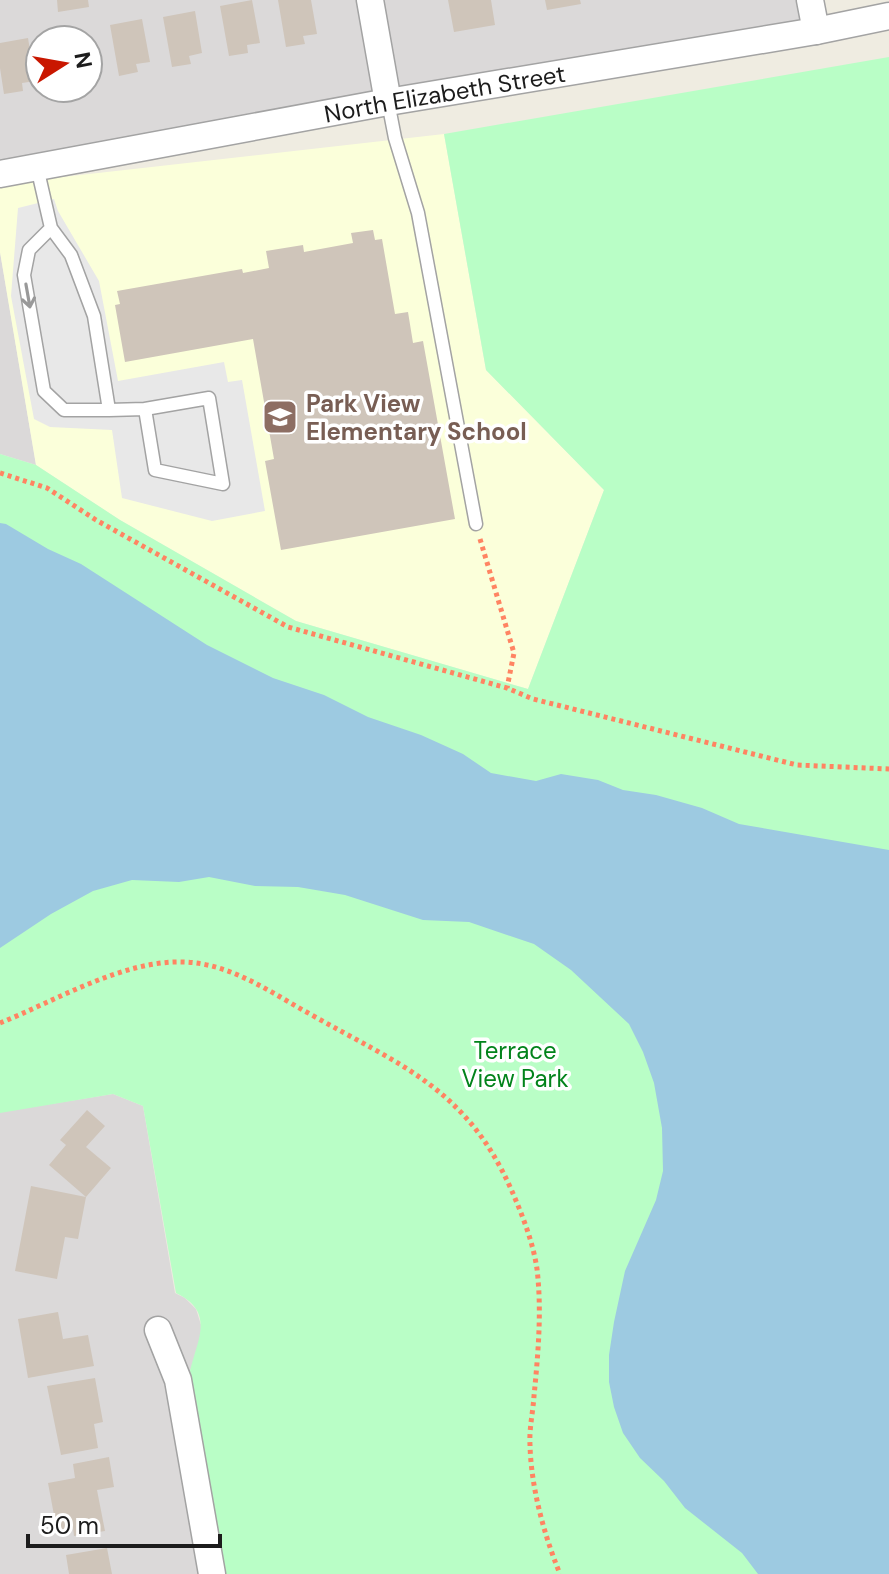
<svg xmlns="http://www.w3.org/2000/svg" width="889" height="1574" viewBox="0 0 889 1574" font-family="'DM Sans',sans-serif">
<style>
.residential{fill:#dbd9d9;fill-rule:evenodd}
.education{fill:#fbffda}
.park{fill:#b9fec6}
.parking{fill:#e8e8e8}
.water{fill:#9dcae1}
.building{fill:#cfc5ba}
.lines{fill:none;stroke-linecap:round;stroke-linejoin:round}
.lane-casing{stroke:#a3a3a3;stroke-width:15}
.street-casing{stroke:#a3a3a3;stroke-width:29}
.path{stroke:#ff8462;stroke-width:5;stroke-dasharray:4 4;stroke-linecap:butt}
.lane{stroke:#fff;stroke-width:12}
.street{stroke:#fff;stroke-width:26}
.oneway{stroke:#999}
.labels{text-anchor:middle;dominant-baseline:central;stroke-width:7;stroke-linejoin:round;paint-order:stroke}
.street-label{font-size:24px;fill:#1c1c1c;stroke:#fff}
.education-label{font-size:24px;font-weight:bold;fill:#785e54;stroke:#fff;text-anchor:start}
.park-label{font-size:24px;fill:#02831b;stroke:#fff}
</style>
<rect width="100%" height="100%" fill="#efece1"/>
<path class="residential" d="M 0,0 L 801,0 L 805,20 L 0,160 ZM 40,40 L 88,40 L 88,88 L 40,88 Z
M 0,252 L 36,465 L 0,454 Z
M 113,1094 L 143,1106 L 175,1293 L 185,1298 L 196,1309 L 202,1328 L 200,1345 L 190,1371 L 226,1574 L 0,1574 L 0,1112 Z"/>
<path class="education" d="M 444,134 L 486,370 L 604,490 L 528,689 L 296,621 L 120,520 L 36,465 L 0,252 L 0,184 Z"/>
<path class="park" d="M 889,57 L 889,1574 L 226,1574 L 190,1371 C 197,1340 216,1312 176,1293 L 143,1106 L 113,1094 L 0,1113 L 0,454 L 36,465 L 120,520 L 296,621 L 528,689 L 604,490 L 486,370 L 444,134 Z"/>
<path class="parking" d="M 54,199 L 58,211 L 99,281 L 118,381 L 224,362 L 228,382 L 242,380 L 265,511 L 212,521 L 122,498 L 112,430 L 50,427 L 34,419 L 11,296 L 18,208 Z"/>
<path class="water" d="M 0,523 L 6,524 L 48,549 L 81,564 L 207,645 L 273,678 L 324,695 L 368,717 L 421,735 L 463,754 L 491,773 L 536,781 L 561,774 L 598,780 L 623,790 L 656,795 L 702,808 L 739,824 L 889,850 L 889,1574 L 758,1574 L 742,1553 L 685,1508 L 664,1481 L 640,1458 L 623,1433 L 614,1407 L 609,1382 L 609,1355 L 614,1322 L 625,1271 L 656,1200 L 663,1171 L 662,1128 L 654,1083 L 643,1052 L 629,1024 L 571,970 L 534,944 L 469,922 L 423,920 L 345,895 L 298,887 L 255,886 L 209,877 L 179,882 L 132,880 L 93,891 L 51,914 L 0,948 Z"/>
<path class="building" d="M 57,0 L 88,0 L 89,7 L 58,12 Z
M 252,0 L 260,43 L 247,45 L 248,53 L 229,56 L 220,6 Z
M 278,0 L 311,0 L 317,34 L 303,36 L 305,44 L 286,47 Z
M 448,0 L 491,0 L 495,25 L 454,32 Z
M 545,0 L 580,0 L 581,4 L 547,10 Z
M 195,11 L 202,53 L 189,56 L 191,64 L 172,67 L 163,17 Z
M 142,19 L 150,62 L 136,64 L 138,72 L 119,76 L 110,25 Z
M 28,38 L 35,81 L 22,83 L 23,91 L 4,94 L 0,68 L 0,43 Z
M 373,230 L 375,240 L 382,239 L 395,314 L 408,312 L 413,343 L 423,341 L 455,519 L 281,550 L 265,461 L 274,459 L 253,339 L 125,362 L 115,305 L 120,304 L 117,291 L 242,269 L 243,273 L 269,268 L 266,251 L 303,245 L 304,252 L 353,243 L 351,233 Z
M 87,1110 L 105,1126 L 86,1147 L 111,1168 L 86,1197 L 49,1165 L 66,1145 L 60,1140 Z
M 31,1186 L 86,1197 L 78,1239 L 65,1237 L 57,1279 L 15,1271 Z
M 58,1312 L 63,1339 L 88,1335 L 94,1366 L 28,1378 L 18,1319 Z
M 95,1378 L 103,1422 L 94,1424 L 98,1448 L 61,1455 L 47,1386 Z
M 109,1457 L 114,1487 L 97,1490 L 105,1531 L 74,1536 L 73,1528 L 57,1531 L 48,1483 L 75,1478 L 73,1464 Z
M 107,1548 L 112,1574 L 69,1574 L 66,1555 Z"/>
<g class="lines">
<defs>
<path id="lane" d="M 388,102 L 395,138 L 418,213 L 476,524
M 37,167 L 51,228 L 71,255 L 94,316 L 109,410 L 64,410 L 44,391 L 24,275 L 29,250 L 51,228
M 109,410 L 145,409 L 155,470 L 223,484 L 209,398 L 145,409"/>
<g id="street">
<path d="M 370,0 L 388,102"/>
<path d="M 810,0 L 816,31"/>
<path id="s1" d="M 0,174 L 388,102 L 816,31 L 889,16"/>
<path d="M 158,1330 L 178,1380 L 212,1574"/>
</g>
</defs>
<use href="#lane" class="lane-casing"/>
<use href="#street" class="street-casing"/>
<path class="path" d="M 0,473 L 47,488 L 96,520 L 288,627 L 507,688 L 533,699 L 797,765 L 889,769
M 480,539 L 514,653 L 507,688
M 0,1023 C 55,1001 123,960 183,962 C 230,963 270,992 310,1014 C 400,1065 466,1088 511,1189 C 522,1214 533,1242 537,1269 C 542,1311 538,1355 534,1396 C 533,1412 529,1429 530,1445 C 531,1487 544,1535 560,1574"/>
<use href="#lane" class="lane"/>
<use href="#street" class="street"/>
</g>
<defs><path id="oneway-shaft" d="M-6 0H5M1.5-3L5.5 0L1.5 3" fill="none" stroke-width="1.6" stroke-linecap="round" stroke-linejoin="round" transform="scale(2)"/></defs>
<use class="oneway" href="#oneway-shaft" transform="translate(28 296) rotate(80)"/>
<defs>
<symbol id="school-square" viewBox="-11 -11 22 22"><rect x="-9" y="-9" width="18" height="18" rx="4" fill="#8d6e63" stroke="#fff"/><path d="M0-5L7-2L0 1L-7-2ZM-4 1L0 2.5L4 1V4Q0 6-4 4Z" fill="#fff"/></symbol>
</defs>
<g fill-rule="evenodd">
<use href="#school-square" x="260" y="397" width="40" height="40"/>
</g>
<g class="labels">
<g class="street-label">
<text stroke="none"><textPath href="#s1" startOffset="452">North Elizabeth Street</textPath></text>
</g>
<g class="education-label">
<text x="306" y="403">Park View<tspan x="306" dy="28">Elementary School</tspan></text>
</g>
<g class="park-label">
<text x="515" y="1050">Terrace<tspan x="515" dy="28">View Park</tspan></text>
</g>
</g>
<g transform="translate(64 64) rotate(79)"><circle r="38" fill="#ffffff" stroke="#a4a4a4" stroke-width="2"/>
<path d="M0-6L14 30L0 20L-14 30Z" fill="#c91700"/>
<text y="-12" font-size="22" font-weight="bold" text-anchor="middle" fill="#1c1c1c">N</text>
</g>
<path d="M28 1534v12h192v-12" fill="none" stroke="#1c1c1c" stroke-width="4"/>
<text x="40" y="1534" font-size="24" fill="#1c1c1c" stroke="#ffffff" stroke-width="6" paint-order="stroke">50 m</text>
</svg>
